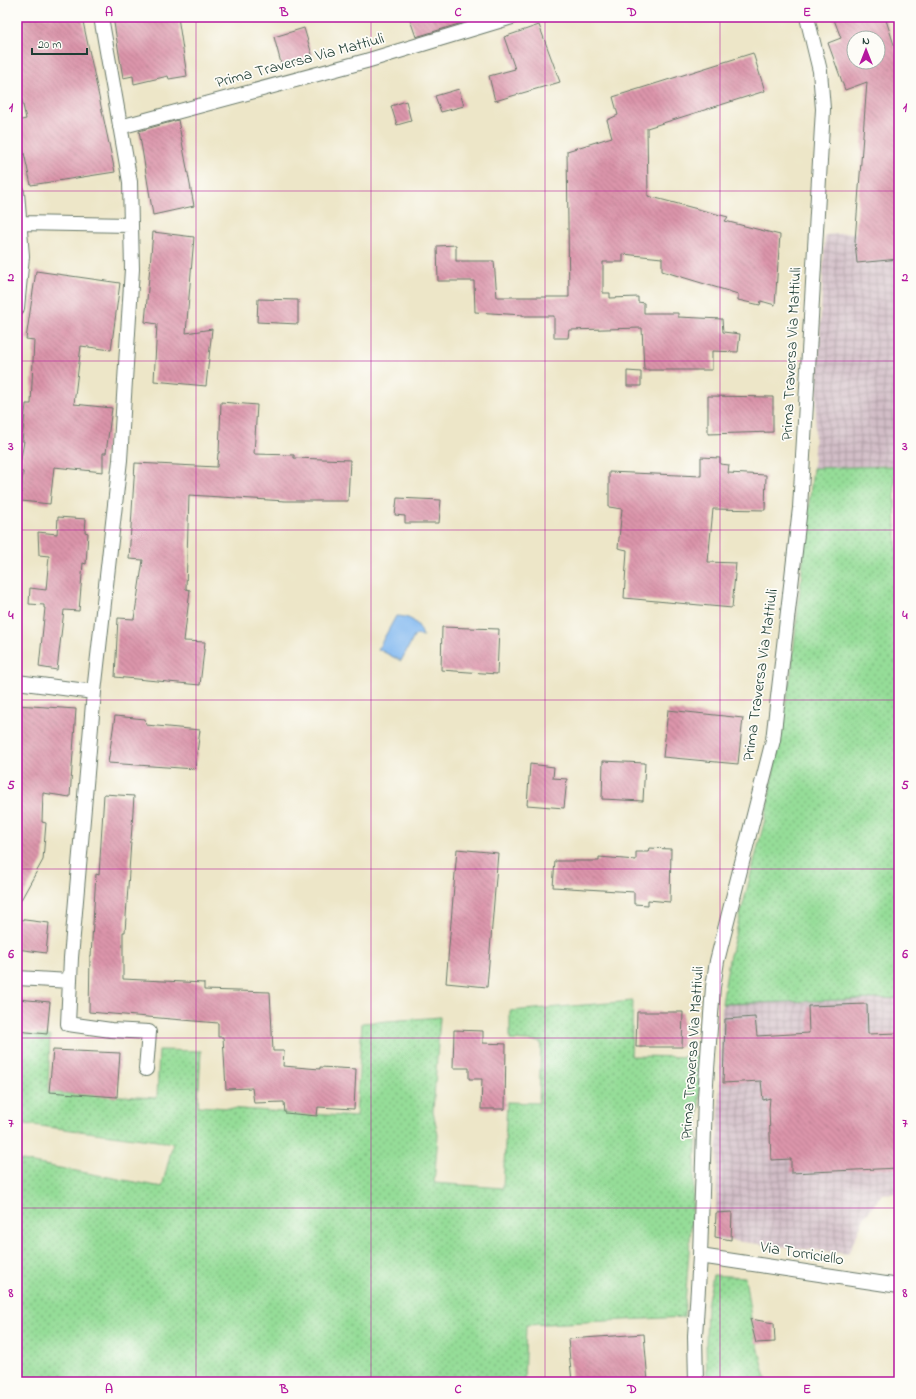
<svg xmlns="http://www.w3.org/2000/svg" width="916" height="1399" viewBox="0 0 916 1399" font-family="'Indie Flower',sans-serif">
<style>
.industrial{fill:url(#industrial-grid)}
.green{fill:url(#green-dots);stroke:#5a8d66}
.water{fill:#80b7f0;stroke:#507a92}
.building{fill:url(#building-back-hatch);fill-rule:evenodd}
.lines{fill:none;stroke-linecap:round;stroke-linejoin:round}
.minor-casing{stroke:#677868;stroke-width:16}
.minor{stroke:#fff;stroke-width:14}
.grid{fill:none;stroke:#b5179e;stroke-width:1;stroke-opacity:0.55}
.labels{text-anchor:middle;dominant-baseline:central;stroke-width:3.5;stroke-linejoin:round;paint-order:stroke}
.street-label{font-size:16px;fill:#1f3d34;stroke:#fdfcf7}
.neatline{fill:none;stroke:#b5179e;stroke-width:1.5}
.grid-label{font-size:13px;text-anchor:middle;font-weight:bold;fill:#b5179e}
</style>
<defs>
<pattern id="industrial-grid" width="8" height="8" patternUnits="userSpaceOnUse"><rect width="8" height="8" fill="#d2bdc7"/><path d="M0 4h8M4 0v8" fill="none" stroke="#aa9ba2"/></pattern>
<pattern id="green-dots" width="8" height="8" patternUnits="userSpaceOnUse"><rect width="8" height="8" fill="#95dd98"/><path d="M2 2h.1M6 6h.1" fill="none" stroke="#79b47d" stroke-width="1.8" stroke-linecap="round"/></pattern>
<pattern id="building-back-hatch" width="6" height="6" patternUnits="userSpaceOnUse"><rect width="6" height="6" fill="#db94aa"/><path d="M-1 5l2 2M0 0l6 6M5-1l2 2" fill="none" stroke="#b17a8b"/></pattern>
</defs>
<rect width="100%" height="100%" fill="#fdfcf7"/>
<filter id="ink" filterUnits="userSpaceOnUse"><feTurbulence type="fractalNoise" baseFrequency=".025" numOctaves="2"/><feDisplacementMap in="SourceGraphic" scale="8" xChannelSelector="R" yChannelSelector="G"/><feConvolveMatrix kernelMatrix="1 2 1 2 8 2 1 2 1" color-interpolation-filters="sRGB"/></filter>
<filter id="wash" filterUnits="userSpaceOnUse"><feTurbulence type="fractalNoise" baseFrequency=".012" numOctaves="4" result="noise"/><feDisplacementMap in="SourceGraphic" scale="16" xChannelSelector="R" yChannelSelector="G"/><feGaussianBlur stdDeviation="0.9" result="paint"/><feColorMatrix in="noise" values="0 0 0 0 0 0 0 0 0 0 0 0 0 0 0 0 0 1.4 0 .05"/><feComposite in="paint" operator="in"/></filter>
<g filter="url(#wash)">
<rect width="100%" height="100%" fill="#ede6c8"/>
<path class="industrial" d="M 899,229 L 899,465 L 813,468 L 825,235 Z
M 899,998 L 899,1193 L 882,1194 L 864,1218 L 848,1254 L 715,1239 L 722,1004 Z"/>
<path class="green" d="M 894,466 L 898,605 L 899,605 L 899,998 L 722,1004 L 729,959 L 765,819 L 791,674 L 813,468 Z
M 633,1001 L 631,1056 L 702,1057 L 692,1212 L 684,1317 L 526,1325 L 524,1382 L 17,1382 L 17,1160 L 162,1187 L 173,1143 L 17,1123 L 17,1033 L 50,1036 L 48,1092 L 157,1098 L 159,1050 L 201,1051 L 198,1106 L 356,1117 L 362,1023 L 440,1017 L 433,1111 L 438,1135 L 434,1183 L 503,1188 L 507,1102 L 539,1103 L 541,1042 L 510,1040 L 510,1011 Z
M 713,1275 L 745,1277 L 751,1318 L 767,1382 L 707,1382 L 706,1342 L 707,1305 Z"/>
<path class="water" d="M 396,616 C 410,616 419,622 423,636 L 415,635 L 401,661 L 378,649 Z"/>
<g id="blocks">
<path class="building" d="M 17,17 L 82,17 L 115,172 L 31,185 L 17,121 L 26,119 L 17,77 Z
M 113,17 L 178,17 L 187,76 L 169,79 L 168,76 L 134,84 L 133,76 L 123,78 Z
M 409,17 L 475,17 L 475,19 L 416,37 Z
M 833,17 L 885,17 L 899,60 L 899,259 L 857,263 L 855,241 L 867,82 L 845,90 L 828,43 L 841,38 ZM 854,38 L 878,38 L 878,62 L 854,62 Z
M 539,25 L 560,82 L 495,101 L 489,76 L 515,69 L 504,37 Z
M 304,28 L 313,58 L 282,67 L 274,37 Z
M 753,53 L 765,91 L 647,128 L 648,196 L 728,217 L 725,221 L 780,235 L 775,305 L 761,301 L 760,305 L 738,300 L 738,294 L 662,271 L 662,258 L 623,254 L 623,262 L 603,262 L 603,293 L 610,293 L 610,298 L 638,297 L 638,302 L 644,303 L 644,313 L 678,313 L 678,317 L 722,319 L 723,332 L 740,334 L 738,352 L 712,351 L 712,370 L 644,370 L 642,328 L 569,330 L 568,338 L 554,338 L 554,316 L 523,316 L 523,315 L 475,312 L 474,281 L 438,281 L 437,246 L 456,245 L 456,261 L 494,261 L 497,297 L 569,297 L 567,151 L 612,137 L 607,120 L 618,115 L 613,97 Z
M 459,89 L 464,106 L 441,112 L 435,96 Z
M 406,101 L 411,121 L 397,125 L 391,106 Z
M 178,120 L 194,206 L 153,215 L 139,131 Z
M 153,232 L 194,237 L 186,333 L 212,329 L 206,386 L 154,381 L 157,324 L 145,322 Z
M 36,271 L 120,283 L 111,350 L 81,346 L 74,404 L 112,408 L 106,453 L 103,453 L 103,472 L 54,467 L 50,504 L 21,501 L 23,472 L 19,471 L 24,441 L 22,441 L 26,404 L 31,404 L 34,340 L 26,339 Z
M 258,299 L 298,300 L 298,324 L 257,322 Z
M 627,371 L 641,372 L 641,386 L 627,386 Z
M 708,396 L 773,397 L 773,432 L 708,434 Z
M 221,402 L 257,405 L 254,454 L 294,455 L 294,458 L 350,460 L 348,501 L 285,501 L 189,495 L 186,589 L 190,590 L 184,641 L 205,642 L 200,685 L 115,677 L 118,618 L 134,619 L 143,560 L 129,559 L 135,463 L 217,467 L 218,453 L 219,453 Z
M 701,457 L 720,458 L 720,464 L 729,465 L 728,473 L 766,475 L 765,510 L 713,509 L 708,562 L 736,563 L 732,608 L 624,598 L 627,550 L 618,548 L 622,509 L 609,507 L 609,472 L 701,476 Z
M 397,498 L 441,500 L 439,523 L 405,523 L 405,516 L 395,515 Z
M 58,517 L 86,519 L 85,532 L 88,533 L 86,564 L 83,563 L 79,611 L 64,610 L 57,670 L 39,667 L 45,608 L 44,608 L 44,605 L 29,604 L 30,588 L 46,590 L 49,556 L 39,555 L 38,532 L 57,534 Z
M 442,627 L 499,629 L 497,674 L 441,670 Z
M 17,705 L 76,709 L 70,797 L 43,793 L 42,822 L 46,823 L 43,860 L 17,907 Z
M 668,710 L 743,718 L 738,764 L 663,757 Z
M 115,716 L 145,719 L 146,725 L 200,730 L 195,769 L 108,763 Z
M 603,761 L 645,763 L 643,801 L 602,799 Z
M 530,764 L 554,767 L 553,778 L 567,779 L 564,808 L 527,805 Z
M 104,794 L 134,796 L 125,932 L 123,932 L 123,979 L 204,983 L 204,990 L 270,992 L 273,1051 L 284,1051 L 283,1066 L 320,1069 L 320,1067 L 356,1069 L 354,1109 L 318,1107 L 317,1116 L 285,1113 L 284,1102 L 254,1103 L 252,1088 L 226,1089 L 223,1037 L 218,1037 L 218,1023 L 89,1012 L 90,956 L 91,956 L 96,874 L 99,875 Z
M 649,848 L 671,849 L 670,902 L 648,900 L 648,905 L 634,904 L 634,892 L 553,887 L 555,861 L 599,861 L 599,857 L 636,860 L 636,852 L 648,852 Z
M 457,849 L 498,853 L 487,987 L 446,983 Z
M 17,919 L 49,923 L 46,953 L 17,949 Z
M 17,999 L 50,1002 L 47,1034 L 17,1031 Z
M 867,1004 L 868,1034 L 899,1033 L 899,1168 L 791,1173 L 791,1159 L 771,1160 L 769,1109 L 770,1098 L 763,1100 L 761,1081 L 723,1083 L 725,1019 L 755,1017 L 757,1036 L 809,1033 L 808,1006 Z
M 637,1012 L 683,1012 L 682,1047 L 636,1047 Z
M 454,1030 L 483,1031 L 483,1043 L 506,1044 L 505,1109 L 481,1109 L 482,1079 L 469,1079 L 469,1068 L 453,1068 Z
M 53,1050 L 120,1053 L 117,1097 L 49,1092 Z
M 732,1212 L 731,1240 L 715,1237 L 716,1213 Z
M 750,1319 L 774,1323 L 775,1342 L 756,1343 Z
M 644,1334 L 648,1382 L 572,1382 L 568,1339 Z"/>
</g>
</g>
<g filter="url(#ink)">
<use href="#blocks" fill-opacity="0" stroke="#677868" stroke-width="1"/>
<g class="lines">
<defs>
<path id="minor" d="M 101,17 L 130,182 L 132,269 L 120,460 L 94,692 L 71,958 L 68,1024 L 111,1030 L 149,1032 L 146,1069
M 120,127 L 366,61 L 512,17
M 17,192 L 22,256 L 17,308
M 19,223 L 131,225
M 17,682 L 94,692
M 17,978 L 70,981
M 700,1256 L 899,1286
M 696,1382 L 695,1336 L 700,1256 L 705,1097 L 713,987 L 717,961 L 773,740 L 800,508 L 823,109 L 820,71 L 807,17"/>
</defs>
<use href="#minor" class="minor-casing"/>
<use href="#minor" class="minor"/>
</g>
</g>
<path class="grid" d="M 196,17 L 196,1382M 371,17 L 371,1382M 545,17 L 545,1382M 720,17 L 720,1382M 17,191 L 899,191M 17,361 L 899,361M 17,530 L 899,530M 17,700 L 899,700M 17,869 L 899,869M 17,1038 L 899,1038M 17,1208 L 899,1208"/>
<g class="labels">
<g class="street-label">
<text transform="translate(300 61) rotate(-15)">Prima Traversa Via Mattiuli</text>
<text transform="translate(792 354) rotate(-87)">Prima Traversa Via Mattiuli</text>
<text transform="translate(761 675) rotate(-82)">Prima Traversa Via Mattiuli</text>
<text transform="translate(693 1053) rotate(-86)">Prima Traversa Via Mattiuli</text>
<text transform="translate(802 1254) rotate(9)">Via Torriciello</text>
</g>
</g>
<rect width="916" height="1399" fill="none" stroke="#fdfcf7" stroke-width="44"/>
<g transform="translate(866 50)"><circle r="19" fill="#fdfcf7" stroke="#a4b0a9"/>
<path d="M0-3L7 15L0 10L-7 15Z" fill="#b5179e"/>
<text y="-6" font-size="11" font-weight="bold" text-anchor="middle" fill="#1f3d34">N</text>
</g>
<path d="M32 48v6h55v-6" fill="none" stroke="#1f3d34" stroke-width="2"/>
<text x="38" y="48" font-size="12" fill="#1f3d34" stroke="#fdfcf7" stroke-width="3" paint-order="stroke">20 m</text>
<rect x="22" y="22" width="872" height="1355" class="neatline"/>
<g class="grid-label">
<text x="109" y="16">A</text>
<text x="284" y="16">B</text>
<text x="458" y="16">C</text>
<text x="632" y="16">D</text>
<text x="807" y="16">E</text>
<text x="11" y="111">1</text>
<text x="905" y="111">1</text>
<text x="11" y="281">2</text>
<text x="905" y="281">2</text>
<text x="11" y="450">3</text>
<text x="905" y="450">3</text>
<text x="11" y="619">4</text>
<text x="905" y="619">4</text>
<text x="11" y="789">5</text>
<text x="905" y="789">5</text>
<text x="11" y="958">6</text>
<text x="905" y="958">6</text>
<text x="11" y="1127">7</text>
<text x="905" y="1127">7</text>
<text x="11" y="1297">8</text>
<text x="905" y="1297">8</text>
<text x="109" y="1393">A</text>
<text x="284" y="1393">B</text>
<text x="458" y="1393">C</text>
<text x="632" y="1393">D</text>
<text x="807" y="1393">E</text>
</g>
</svg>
